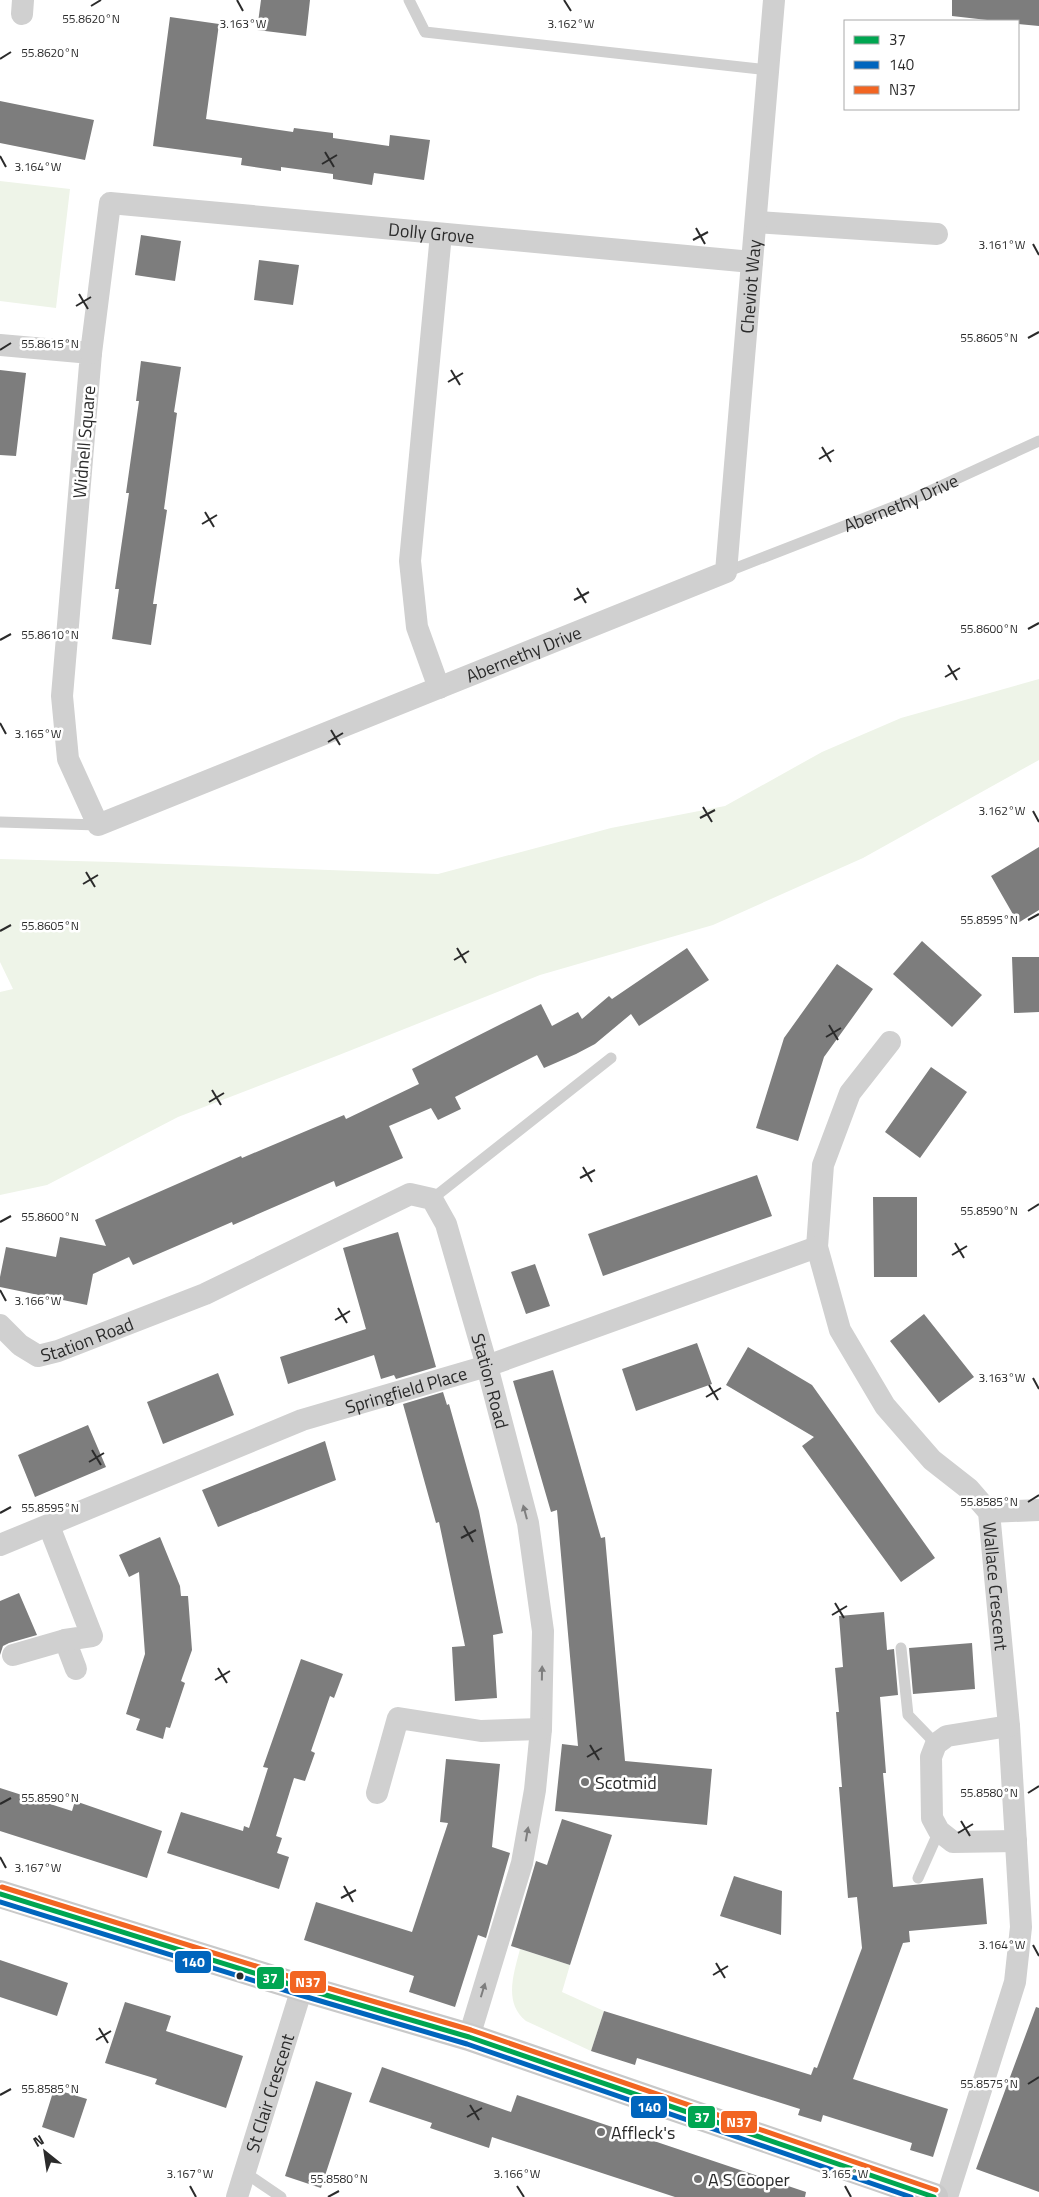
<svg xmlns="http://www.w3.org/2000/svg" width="1039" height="2197" viewBox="0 0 1039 2197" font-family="'Titillium Web',sans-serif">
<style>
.green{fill:#eef4e8}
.building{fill:#7d7d7d}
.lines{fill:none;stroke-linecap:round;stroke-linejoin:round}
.service{stroke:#d0d0d0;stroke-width:11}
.minor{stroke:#d0d0d0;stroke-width:22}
.secondary{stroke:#c9c9c9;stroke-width:28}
.bus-1-casing{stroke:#fff;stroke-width:9}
.bus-2-casing{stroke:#fff;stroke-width:9}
.bus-3-casing{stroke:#fff;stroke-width:9}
.bus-1{stroke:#00a651;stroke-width:5}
.bus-2{stroke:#0065bd;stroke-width:5}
.bus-3{stroke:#f26522;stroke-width:5}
.oneway{fill:#7e7e7e}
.ticks{fill:none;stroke:#2b2b2b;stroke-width:2}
.poi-dot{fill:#757575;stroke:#fff;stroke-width:2}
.bus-dot{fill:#2b2b2b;stroke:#fff;stroke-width:2}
.labels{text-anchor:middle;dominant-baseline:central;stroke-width:5;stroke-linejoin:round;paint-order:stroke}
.street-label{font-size:18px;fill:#2b2b2b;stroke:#fff}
.poi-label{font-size:18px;fill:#2b2b2b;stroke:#fff;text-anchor:start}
.ticks-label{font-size:12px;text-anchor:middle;fill:#2b2b2b;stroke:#fff;stroke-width:5;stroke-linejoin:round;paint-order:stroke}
.line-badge{stroke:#fff;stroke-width:2}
.badge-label{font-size:14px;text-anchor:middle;font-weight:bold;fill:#fff}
</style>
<rect width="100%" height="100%" fill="#fff"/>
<path class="green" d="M 0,181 L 70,189 L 56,308 L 0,301 Z
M 1039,679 L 1039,760 L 863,858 L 713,925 L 540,975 L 339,1055 L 178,1117 L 47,1185 L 0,1195 L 0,992 L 13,989 L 0,962 L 0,859 L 113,862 L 438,874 L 611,828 L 725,806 L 822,752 L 901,718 Z
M 520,1949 L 570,1965 L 562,1992 L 604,2011 L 591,2051 L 526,2021 C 503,2003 514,1973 520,1949 Z"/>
<path class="building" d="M 261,0 L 310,0 L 306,36 L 257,30 Z
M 952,0 L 1039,0 L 1039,26 L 1018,24 L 1018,21 L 996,21 L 952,16 Z
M 170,17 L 219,24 L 206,119 L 293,132 L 294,128 L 333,133 L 333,138 L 389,146 L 390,135 L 430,140 L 424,180 L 374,173 L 372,185 L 333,179 L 333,174 L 281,167 L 281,171 L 241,165 L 242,158 L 153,146 Z
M 0,101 L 94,120 L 85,160 L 0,143 Z
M 141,235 L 181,241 L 175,281 L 135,275 Z
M 259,260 L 299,265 L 293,305 L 254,300 Z
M 141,361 L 181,367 L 174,412 L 177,413 L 164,509 L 167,510 L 153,604 L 157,604 L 151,645 L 112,639 L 119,589 L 115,589 L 129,493 L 126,493 L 139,401 L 136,401 Z
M 0,370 L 26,373 L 16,456 L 0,455 Z
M 1039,847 L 1039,910 L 1018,923 L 991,876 Z
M 922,941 L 982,995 L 952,1027 L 893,974 Z
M 687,948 L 709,980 L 639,1026 L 631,1014 L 595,1044 L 576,1054 L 544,1068 L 537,1055 L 455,1097 L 461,1109 L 438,1120 L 431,1108 L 389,1126 L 403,1158 L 336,1187 L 334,1181 L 233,1225 L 232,1222 L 133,1265 L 129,1257 L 93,1274 L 87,1305 L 0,1287 L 0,1277 L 6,1247 L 56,1257 L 60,1237 L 106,1246 L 95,1220 L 241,1156 L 242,1158 L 344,1115 L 346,1119 L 419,1084 L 412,1069 L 541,1004 L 552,1026 L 578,1012 L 582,1019 L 609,996 L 612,999 Z
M 1012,957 L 1039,957 L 1039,1012 L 1014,1013 Z
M 837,964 L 873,989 L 824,1057 L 798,1141 L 756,1128 L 784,1038 Z
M 931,1067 L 967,1092 L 920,1158 L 885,1132 Z
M 757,1175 L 772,1216 L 603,1276 L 588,1234 Z
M 873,1197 L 917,1197 L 917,1277 L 874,1277 Z
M 398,1232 L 436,1367 L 396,1379 L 394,1375 L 381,1379 L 374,1355 L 288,1384 L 280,1357 L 366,1329 L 343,1248 Z
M 535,1264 L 550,1306 L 526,1314 L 511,1272 Z
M 924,1314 L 974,1377 L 939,1403 L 890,1341 Z
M 697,1343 L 712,1384 L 636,1411 L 622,1369 Z
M 748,1347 L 812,1385 L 935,1558 L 901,1582 L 802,1446 L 814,1437 L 726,1385 Z
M 553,1370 L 601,1538 L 605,1537 L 625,1761 L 712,1769 L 707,1825 L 555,1811 L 562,1744 L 578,1746 L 557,1510 L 551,1512 L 513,1381 Z
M 218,1373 L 234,1415 L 163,1444 L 147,1402 Z
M 443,1392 L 447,1405 L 449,1404 L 479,1511 L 503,1633 L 493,1635 L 497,1698 L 455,1701 L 452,1647 L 465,1646 L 439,1522 L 436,1523 L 403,1404 Z
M 88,1425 L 106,1467 L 35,1497 L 18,1455 Z
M 325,1441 L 336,1480 L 218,1527 L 202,1490 Z
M 160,1537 L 180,1586 L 181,1596 L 188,1596 L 192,1650 L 181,1681 L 185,1683 L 170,1728 L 166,1727 L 163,1739 L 136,1730 L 140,1719 L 126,1714 L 145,1654 L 139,1572 L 129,1577 L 119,1555 Z
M 19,1593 L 37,1635 L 9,1643 L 3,1646 L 0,1655 L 0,1601 Z
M 884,1612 L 887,1650 L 894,1649 L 898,1695 L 880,1697 L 886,1773 L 883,1773 L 893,1887 L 983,1878 L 987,1924 L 909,1931 L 910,1942 L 903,1943 L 853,2079 L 948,2109 L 933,2157 L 910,2150 L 912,2143 L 823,2115 L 821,2122 L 798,2115 L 800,2109 L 637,2058 L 635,2065 L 591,2051 L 604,2011 L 811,2075 L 814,2067 L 817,2068 L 862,1948 L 857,1897 L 848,1898 L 839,1787 L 842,1787 L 836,1712 L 839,1712 L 835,1668 L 843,1667 L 839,1616 Z
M 972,1643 L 975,1689 L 913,1694 L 909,1648 Z
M 301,1659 L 343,1674 L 334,1698 L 330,1696 L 311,1751 L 315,1753 L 305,1781 L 294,1778 L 276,1836 L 282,1838 L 277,1853 L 289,1857 L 279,1889 L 167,1853 L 181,1812 L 243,1831 L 244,1826 L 249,1828 L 268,1768 L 263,1767 Z
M 446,1759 L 500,1764 L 492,1847 L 510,1853 L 486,1938 L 478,1935 L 455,2007 L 409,1992 L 414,1976 L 304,1940 L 316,1902 L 412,1932 L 448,1823 L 440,1822 Z
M 0,1788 L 72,1811 L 75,1801 L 162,1831 L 147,1878 L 0,1831 Z
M 562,1819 L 612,1835 L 570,1965 L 511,1946 L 536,1861 L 547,1865 Z
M 734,1876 L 782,1891 L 781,1935 L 720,1916 Z
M 0,1960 L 68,1983 L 57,2016 L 0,1997 Z
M 125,2002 L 171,2016 L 166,2031 L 243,2056 L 226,2108 L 155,2084 L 157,2079 L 105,2063 Z
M 1036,2007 L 1039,2008 L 1039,2192 L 976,2169 Z
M 382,2067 L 511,2112 L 517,2095 L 806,2192 L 805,2197 L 675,2197 L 492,2137 L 489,2148 L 430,2128 L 432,2123 L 369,2102 Z
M 316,2081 L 352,2093 L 321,2188 L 285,2176 Z
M 54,2089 L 87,2099 L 74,2138 L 42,2127 Z"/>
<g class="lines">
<g class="service">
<path d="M 409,0 L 425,32 L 768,70"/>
<path id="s1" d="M 726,572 L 906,502 L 1039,441"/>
<path d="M 0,822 L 98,825"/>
<path d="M 432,1199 L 611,1058"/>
<path d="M 901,1648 L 908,1715 L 936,1744"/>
<path d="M 918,1878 L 939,1831"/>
<path d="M 244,2172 L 281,2197"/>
</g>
<g class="minor">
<path d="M 22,14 L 23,0"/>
<path d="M 756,222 L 937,234"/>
<path id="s2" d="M 0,345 L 91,353 L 62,696 L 68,759 L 98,825 L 726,572 L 774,0"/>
<path id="s3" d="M 91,353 L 110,203 L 752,262"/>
<path d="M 439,688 L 417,627 L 410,561 L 441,234"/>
<path id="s4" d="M 890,1042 L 850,1093 L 823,1165 L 817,1247 L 840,1330 L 885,1406 L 932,1460 L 969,1489 L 989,1512 L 1009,1726 L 1021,1927 L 1015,1982 L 947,2197"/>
<path id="s5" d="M 0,1325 L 20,1345 L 38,1356 L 58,1351 L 205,1294 L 410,1194 L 432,1199 L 446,1224 L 487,1366 L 528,1523 L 543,1631 L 541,1729 L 535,1790 L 522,1863 L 469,2037"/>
<path d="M 989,1512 L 1039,1510"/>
<path id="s6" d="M 0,1545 L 302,1420 L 487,1366 L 817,1247"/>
<path d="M 65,1640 L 76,1669"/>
<path d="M 13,1655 L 65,1640 L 92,1636 L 49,1526"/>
<path d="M 1009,1726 L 947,1736 L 936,1744 L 931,1757 L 932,1818 L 939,1831 L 953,1842 L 1016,1841"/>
<path d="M 377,1793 L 398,1718 L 481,1731 L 541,1729"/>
<path id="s7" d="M 237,2197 L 302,1988"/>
</g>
<path class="secondary" d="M 0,1894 L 302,1988 L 469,2037 L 934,2197"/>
<defs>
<path id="bus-1" d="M 0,1894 L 302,1988 L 469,2037 L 934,2197"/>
<path id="bus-2" d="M 0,1902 L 300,1995 L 467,2044 L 911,2197"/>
<path id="bus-3" d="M 2,1887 L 304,1981 L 471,2030 L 936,2190"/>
</defs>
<use href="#bus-1" class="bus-1-casing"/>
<use href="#bus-2" class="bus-2-casing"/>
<use href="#bus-3" class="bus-3-casing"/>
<use href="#bus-1" class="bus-1"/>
<use href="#bus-2" class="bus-2"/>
<use href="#bus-3" class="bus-3"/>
</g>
<defs><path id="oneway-solid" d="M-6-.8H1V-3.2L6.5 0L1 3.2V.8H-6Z" transform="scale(1.25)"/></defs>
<g class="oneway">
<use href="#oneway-solid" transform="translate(525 1512) rotate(-105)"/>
<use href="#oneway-solid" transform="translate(542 1673) rotate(-89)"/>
<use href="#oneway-solid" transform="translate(527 1834) rotate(-80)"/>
<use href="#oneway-solid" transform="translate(483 1990) rotate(-73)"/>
</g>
<path class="ticks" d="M 237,0 L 243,11M 564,0 L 571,11M 91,6 L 101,0M 0,59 L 11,52M 325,152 L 334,167M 0,156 L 6,167M 322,164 L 337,155M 696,228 L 705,244M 693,240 L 708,232M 1033,244 L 1039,255M 79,294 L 88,309M 76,306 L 91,297M 1028,338 L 1039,332M 0,350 L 11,343M 451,370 L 460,385M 448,382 L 463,373M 822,447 L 831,462M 819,459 L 834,450M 205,512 L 214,527M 202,524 L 217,515M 577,588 L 586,603M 574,600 L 589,592M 1028,629 L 1039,623M 0,640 L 11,634M 948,665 L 957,680M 945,677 L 960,668M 0,723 L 6,734M 331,730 L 340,745M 328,742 L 343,733M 703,807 L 712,822M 1033,811 L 1039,822M 700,818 L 715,810M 86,872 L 95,887M 83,884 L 98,875M 1028,920 L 1039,914M 0,931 L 11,925M 457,948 L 466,963M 454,960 L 469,951M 829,1025 L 838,1040M 826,1037 L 841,1028M 212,1090 L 221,1105M 209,1102 L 224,1093M 583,1167 L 592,1182M 580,1178 L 595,1170M 1028,1211 L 1039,1204M 0,1222 L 11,1216M 955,1243 L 964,1258M 952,1255 L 967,1246M 0,1290 L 6,1301M 338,1308 L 347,1323M 335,1320 L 350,1311M 1033,1378 L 1039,1389M 709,1385 L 718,1400M 706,1397 L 721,1388M 92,1450 L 101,1465M 89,1462 L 104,1453M 1028,1502 L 1039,1495M 0,1513 L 11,1507M 464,1526 L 473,1542M 461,1538 L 476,1530M 835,1603 L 844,1618M 832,1615 L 847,1606M 218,1668 L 227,1683M 215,1680 L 230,1671M 590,1745 L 599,1760M 587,1757 L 602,1748M 1028,1793 L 1039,1786M 0,1804 L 11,1798M 961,1821 L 970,1836M 958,1833 L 973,1824M 0,1857 L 6,1868M 344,1886 L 353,1902M 341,1898 L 356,1890M 1033,1945 L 1039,1956M 716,1963 L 725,1978M 713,1975 L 728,1966M 99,2028 L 108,2043M 96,2040 L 111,2031M 1028,2084 L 1039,2077M 0,2095 L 11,2089M 470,2105 L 479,2120M 467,2117 L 482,2108M 190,2186 L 196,2197M 517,2186 L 524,2197M 845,2186 L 851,2197M 328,2197 L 339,2191"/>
<g class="poi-dot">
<circle cx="585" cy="1782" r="5"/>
<circle cx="601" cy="2132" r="5"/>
<circle cx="698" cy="2179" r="5"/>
</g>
<circle class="bus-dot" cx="240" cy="1976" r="4.5"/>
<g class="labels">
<g class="street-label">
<text stroke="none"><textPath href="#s3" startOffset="474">Dolly Grove</textPath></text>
<text stroke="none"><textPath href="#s2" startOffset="1535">Cheviot Way</textPath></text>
<text transform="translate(84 442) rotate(-85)">Widnell Square</text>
<text stroke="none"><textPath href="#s1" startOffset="188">Abernethy Drive</textPath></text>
<text stroke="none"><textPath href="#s2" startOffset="1030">Abernethy Drive</textPath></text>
<text stroke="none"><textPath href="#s5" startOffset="101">Station Road</textPath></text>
<text stroke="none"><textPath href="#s5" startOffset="670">Station Road</textPath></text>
<text stroke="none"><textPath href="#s6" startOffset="435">Springfield Place</textPath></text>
<text stroke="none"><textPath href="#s4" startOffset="622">Wallace Crescent</textPath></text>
<text stroke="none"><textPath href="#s7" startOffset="109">St Clair Crescent</textPath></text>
</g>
<g class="poi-label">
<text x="595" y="1782">Scotmid</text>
<text x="611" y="2132">Affleck's</text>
<text x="708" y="2179">A S Cooper</text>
</g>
</g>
<g class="ticks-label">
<text x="91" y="23">55.8620°N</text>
<text x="243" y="28">3.163°W</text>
<text x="571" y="28">3.162°W</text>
<text x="50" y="57">55.8620°N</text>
<text x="38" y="171">3.164°W</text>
<text x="1002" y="249">3.161°W</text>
<text x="989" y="342">55.8605°N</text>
<text x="50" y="348">55.8615°N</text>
<text x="989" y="633">55.8600°N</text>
<text x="50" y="639">55.8610°N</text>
<text x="38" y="738">3.165°W</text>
<text x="1002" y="815">3.162°W</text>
<text x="989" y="924">55.8595°N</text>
<text x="50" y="930">55.8605°N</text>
<text x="989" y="1215">55.8590°N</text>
<text x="50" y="1221">55.8600°N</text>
<text x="38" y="1305">3.166°W</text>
<text x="1002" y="1382">3.163°W</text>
<text x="989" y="1506">55.8585°N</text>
<text x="50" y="1512">55.8595°N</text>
<text x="989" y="1797">55.8580°N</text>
<text x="50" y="1802">55.8590°N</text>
<text x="38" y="1872">3.167°W</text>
<text x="1002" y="1949">3.164°W</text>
<text x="989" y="2088">55.8575°N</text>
<text x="50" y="2093">55.8585°N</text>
<text x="190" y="2178">3.167°W</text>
<text x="517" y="2178">3.166°W</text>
<text x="845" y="2178">3.165°W</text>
<text x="339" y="2183">55.8580°N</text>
</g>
<g class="line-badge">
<rect x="174" y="1950" width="38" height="24" rx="5" fill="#0065bd"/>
<rect x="256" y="1966" width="29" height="24" rx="5" fill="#00a651"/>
<rect x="289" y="1970" width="38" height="24" rx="5" fill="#f26522"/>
<rect x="630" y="2095" width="38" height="24" rx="5" fill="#0065bd"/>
<rect x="687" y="2105" width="29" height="24" rx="5" fill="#00a651"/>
<rect x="720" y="2110" width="38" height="24" rx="5" fill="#f26522"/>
</g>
<g class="badge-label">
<text x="193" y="1967">140</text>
<text x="270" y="1983">37</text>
<text x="308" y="1987">N37</text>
<text x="649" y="2112">140</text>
<text x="702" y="2122">37</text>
<text x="739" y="2127">N37</text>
</g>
<rect x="844" y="20" width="175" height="90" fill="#ffffff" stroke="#aaaaaa"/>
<rect x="854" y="36" width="25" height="8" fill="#00a651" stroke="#aaaaaa"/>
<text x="889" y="45" font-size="15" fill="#2b2b2b">37</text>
<rect x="854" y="61" width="25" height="8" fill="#0065bd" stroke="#aaaaaa"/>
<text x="889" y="70" font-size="15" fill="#2b2b2b">140</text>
<rect x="854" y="86" width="25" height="8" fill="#f26522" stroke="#aaaaaa"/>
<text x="889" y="95" font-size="15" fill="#2b2b2b">N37</text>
<g transform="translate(45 2152) rotate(330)" stroke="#ffffff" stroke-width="4" paint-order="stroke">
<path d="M0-4L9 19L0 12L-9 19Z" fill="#2b2b2b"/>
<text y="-8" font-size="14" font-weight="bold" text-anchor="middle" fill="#2b2b2b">N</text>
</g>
</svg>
